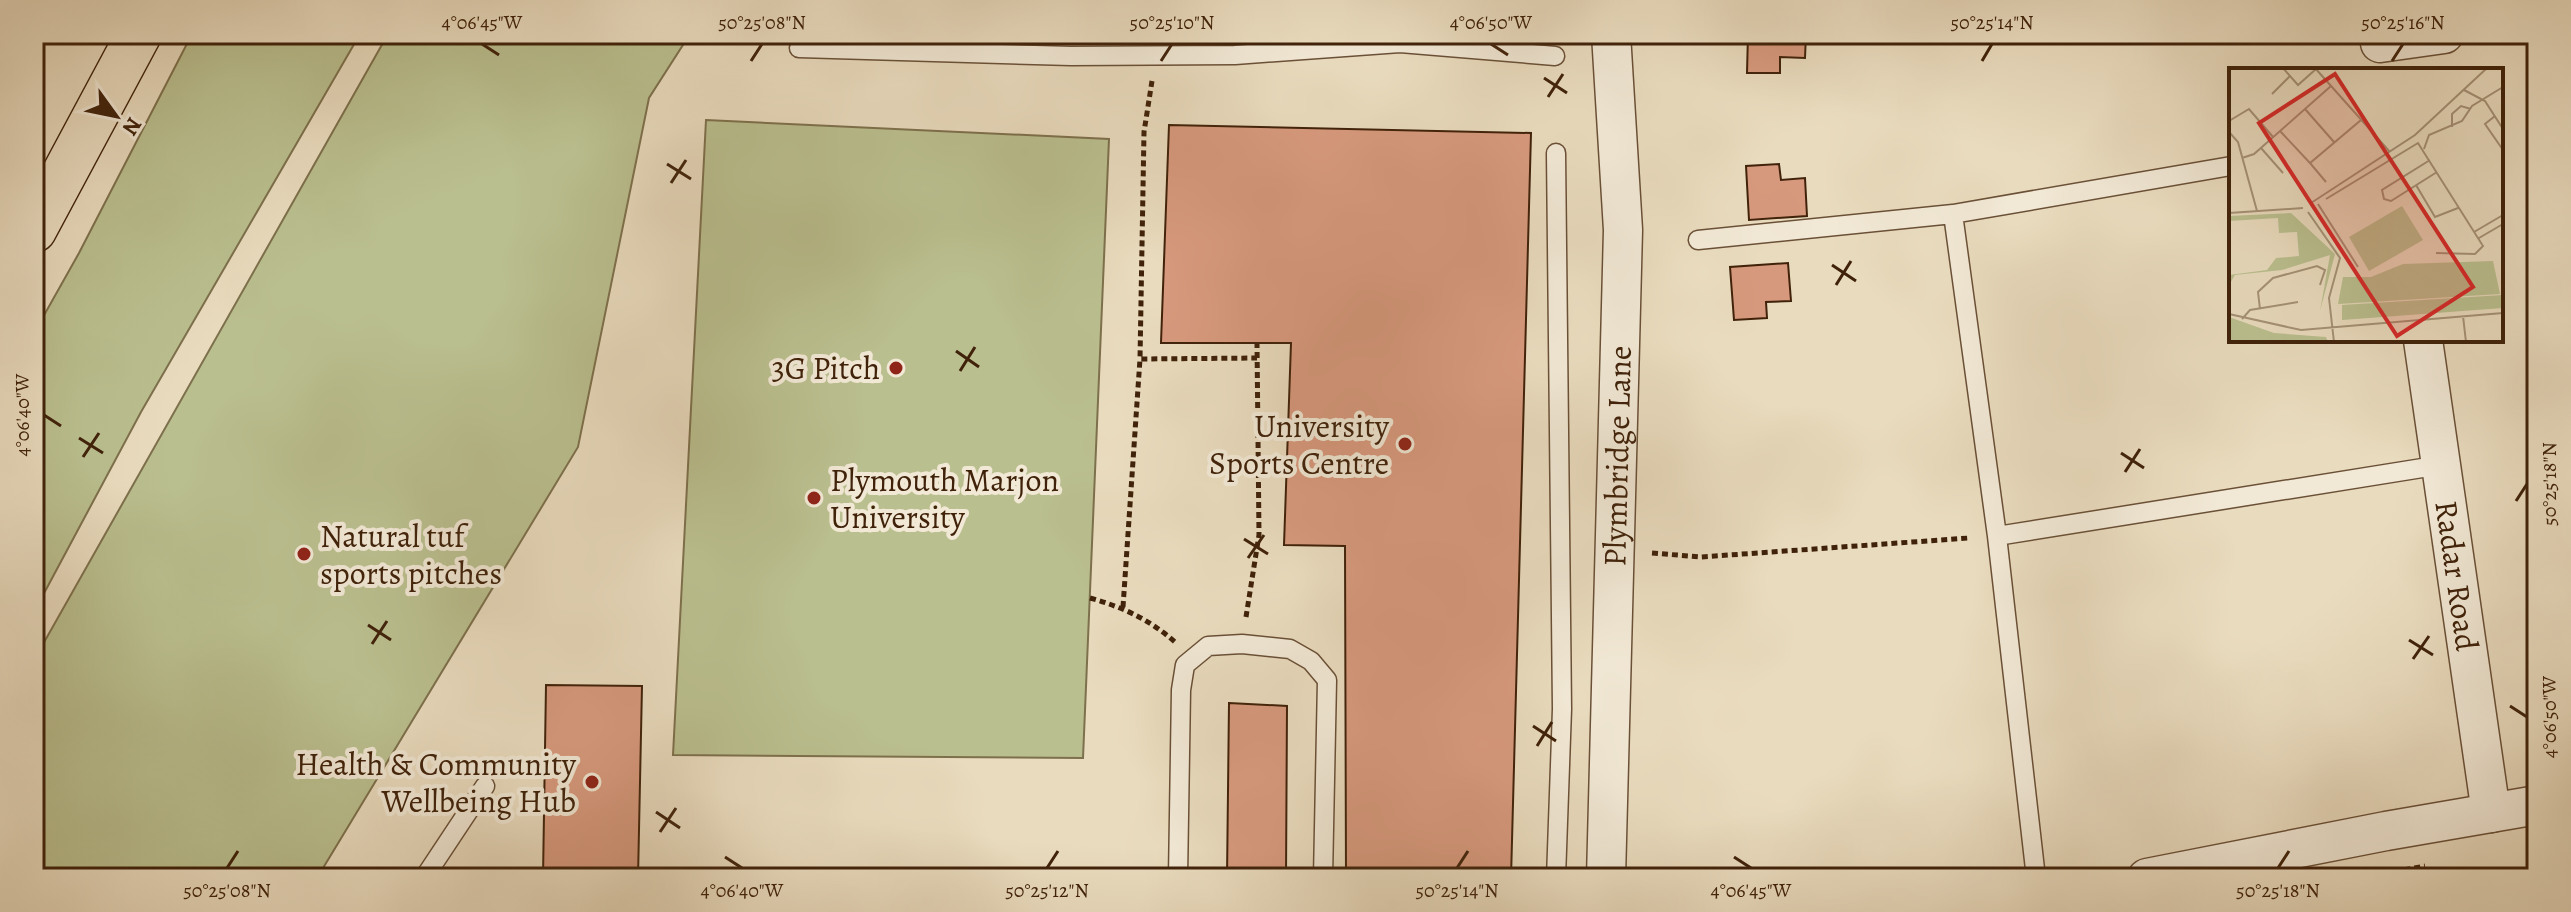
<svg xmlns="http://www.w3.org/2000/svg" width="2571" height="912" viewBox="0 0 2571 912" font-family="Alegreya,serif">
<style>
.green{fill:#babf8f;stroke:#7d704c;stroke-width:2}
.building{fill:#d7997d;stroke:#40220a;stroke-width:2}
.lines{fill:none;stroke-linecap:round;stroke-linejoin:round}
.service-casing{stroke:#6a5037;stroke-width:21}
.minor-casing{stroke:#6a5037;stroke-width:41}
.primary-casing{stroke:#40220a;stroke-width:47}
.path{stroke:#40220a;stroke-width:5;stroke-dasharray:6 4;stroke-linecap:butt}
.service{stroke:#f1e8d5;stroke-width:18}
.minor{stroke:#f1e8d5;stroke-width:38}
.primary{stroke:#e9dbbe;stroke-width:44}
.ticks{fill:none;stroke:#40220a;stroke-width:3}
.poi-dot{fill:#8f2418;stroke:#f1e8d5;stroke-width:3}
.labels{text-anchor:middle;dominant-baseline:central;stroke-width:8;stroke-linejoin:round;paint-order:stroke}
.poi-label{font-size:32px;fill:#40220a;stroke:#f1e8d5;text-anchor:end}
.street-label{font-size:32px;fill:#40220a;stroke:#f1e8d5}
.inset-road{fill:none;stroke:#a59176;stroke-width:2}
.view{fill:#d62828;fill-opacity:0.15;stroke:#d62828;stroke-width:4}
.inset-edge{fill:none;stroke:#40220a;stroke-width:4}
.neatline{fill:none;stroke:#40220a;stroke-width:3}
.ticks-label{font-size:20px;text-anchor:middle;fill:#40220a}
</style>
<rect width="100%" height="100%" fill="#e9dbbe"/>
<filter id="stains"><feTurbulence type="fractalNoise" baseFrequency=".0025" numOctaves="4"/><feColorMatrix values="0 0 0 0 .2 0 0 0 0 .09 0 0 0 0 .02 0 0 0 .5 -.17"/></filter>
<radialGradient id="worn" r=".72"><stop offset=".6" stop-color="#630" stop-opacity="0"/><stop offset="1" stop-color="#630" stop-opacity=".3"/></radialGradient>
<path class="green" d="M 192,34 L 360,34 L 141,412 L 34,612 L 34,333 L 79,253 Z
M 388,34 L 690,34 L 649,98 L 578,447 L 317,878 L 34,878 L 34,660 Z
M 706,120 L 1109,139 L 1083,758 L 673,755 Z"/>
<path class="building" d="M 1748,34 L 1806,34 L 1805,58 L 1780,57 L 1780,73 L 1747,73 Z
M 1169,125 L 1531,133 L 1511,878 L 1346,878 L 1345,546 L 1284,545 L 1291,343 L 1161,343 Z
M 1779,164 L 1781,180 L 1805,178 L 1807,216 L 1749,220 L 1746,166 Z
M 1788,263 L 1791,301 L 1766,302 L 1767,318 L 1734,320 L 1730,267 Z
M 546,685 L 642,686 L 638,878 L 543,878 Z
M 1229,703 L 1287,706 L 1286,878 L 1227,878 Z"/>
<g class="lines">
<defs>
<path id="service" d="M 799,48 L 1071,56 L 1235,55 L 1400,43 L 1555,56
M 1698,240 L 1953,214
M 1997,536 L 2441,465
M 424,878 L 485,786
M 1178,878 L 1181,690 L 1185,665 L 1208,646 L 1242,644 L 1290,649 L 1311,661 L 1327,680 L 1323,878
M 1556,878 L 1562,709 L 1556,153
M 2036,878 L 1997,536 L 1953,214 L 2231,166"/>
<g id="minor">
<path d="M 2380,43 L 2444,34"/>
<path id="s1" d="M 2423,340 L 2491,813"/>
<path id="s2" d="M 1606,878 L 1623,230 L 1611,34"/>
<path d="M 2147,878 L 2386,831 L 2537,805"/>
</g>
<path id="primary" d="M 34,230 L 139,34"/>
</defs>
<use href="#service" class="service-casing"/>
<use href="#minor" class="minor-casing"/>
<use href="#primary" class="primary-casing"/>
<path class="path" d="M 1152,81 L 1144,132 L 1140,359 L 1257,358
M 1652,553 L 1701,557 L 1969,538
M 1090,598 C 1122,607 1149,619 1175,642
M 1123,607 L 1140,359
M 1246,617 L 1259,535 L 1257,343
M 2375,875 L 2425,866"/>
<use href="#service" class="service"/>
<use href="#minor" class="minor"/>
<use href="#primary" class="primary"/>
</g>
<path class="ticks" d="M 482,44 L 499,55M 1491,44 L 1508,55M 751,61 L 762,44M 1161,61 L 1172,44M 1982,61 L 1992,44M 2392,61 L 2403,44M 1544,78 L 1567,93M 1548,97 L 1563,74M 667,164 L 691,179M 671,183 L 686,160M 1832,265 L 1856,281M 1836,285 L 1851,261M 956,351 L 979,367M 960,371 L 975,347M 44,415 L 61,426M 79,438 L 103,453M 2121,453 L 2144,468M 83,457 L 99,433M 2125,472 L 2140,449M 2516,501 L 2527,484M 1244,539 L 1268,554M 1248,558 L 1264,535M 368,625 L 391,640M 2409,640 L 2433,655M 372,644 L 387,621M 2413,659 L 2429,636M 2510,706 L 2527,717M 1533,726 L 1556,741M 1537,746 L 1552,722M 656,812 L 680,828M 660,832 L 676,808M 725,857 L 742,868M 1734,857 L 1751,868M 227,868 L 238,851M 1047,868 L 1058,851M 1457,868 L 1468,851M 2278,868 L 2289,851"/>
<g class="poi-dot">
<circle cx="896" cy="368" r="8"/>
<circle cx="1405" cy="444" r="8"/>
<circle cx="814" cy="498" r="8"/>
<circle cx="304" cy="554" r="8"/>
<circle cx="592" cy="782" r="8"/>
</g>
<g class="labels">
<g class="poi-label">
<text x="880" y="368">3G Pitch</text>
<text x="1389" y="426">University<tspan x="1389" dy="37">Sports Centre</tspan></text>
<text x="830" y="480" text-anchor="start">Plymouth Marjon<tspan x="830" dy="37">University</tspan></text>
<text x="320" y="536" text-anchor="start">Natural tuf<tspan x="320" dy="37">sports pitches</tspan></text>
<text x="576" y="764">Health &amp; Community<tspan x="576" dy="37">Wellbeing Hub</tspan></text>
</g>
<g class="street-label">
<text stroke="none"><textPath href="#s2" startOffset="422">Plymbridge Lane</textPath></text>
<text stroke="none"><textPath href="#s1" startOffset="238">Radar Road</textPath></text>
</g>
</g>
<g transform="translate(2229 68)">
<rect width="274" height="274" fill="#e9dbbe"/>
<path d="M 173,138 L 194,172 L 140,203 L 120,169 ZM 62,145 L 106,186 L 91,243 L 101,187 L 53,202 L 6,207 L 0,217 L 0,207 L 38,202 L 47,190 L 70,188 L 68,164 L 50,165 L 49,150 L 0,153 L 0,148 ZM 264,193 L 271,226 L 109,236 L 114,209 L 142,209 L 174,196 ZM 274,227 L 274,240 L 113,252 L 113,237 ZM 0,249 L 45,265 L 97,269 L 99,274 L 0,274 Z" fill="#babf8f"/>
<path class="inset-road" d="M 54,0 L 69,17 L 87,1M 86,0 L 161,84M 235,22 L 256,33 L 274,61M 43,26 L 61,8M 76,41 L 105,74M 266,48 L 256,56 L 274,82M 0,53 L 20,41 L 44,69M 223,59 L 223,46 L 232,38 L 242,41M 51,63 L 81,95 L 132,52M 0,64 L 9,74 L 28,143M 32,80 L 54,105M 195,81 L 200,67 L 233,53 L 243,38 L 274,19M 13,90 L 25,86 L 102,18M 201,92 L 153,122 L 155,131 L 162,133 L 208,104M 81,95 L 97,114M 187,117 L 206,149 L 229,140M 97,131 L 189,75 L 254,178 L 246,186 L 207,185M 82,135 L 186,67 L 258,0M 89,136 L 129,199M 79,144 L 111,190 L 100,230 L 105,274M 0,145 L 74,140M 245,164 L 274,147M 250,170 L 274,156M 31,241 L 29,224 L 44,210 L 88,198 L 96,202 L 91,217M 0,246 L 72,262 L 274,245M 234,248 L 237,274M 13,251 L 21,242 L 69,234"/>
<path class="view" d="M 106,6 L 244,219 L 168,268 L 30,55 Z"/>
<rect width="274" height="274" class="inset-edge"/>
</g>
<rect width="2571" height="912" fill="none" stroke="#e9dbbe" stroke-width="88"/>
<g transform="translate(116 116) rotate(123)" stroke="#f1e8d5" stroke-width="6" paint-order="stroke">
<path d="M0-6L14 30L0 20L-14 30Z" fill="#40220a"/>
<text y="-12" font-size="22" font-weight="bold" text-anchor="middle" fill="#40220a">N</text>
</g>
<rect x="44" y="44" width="2483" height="824" class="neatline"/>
<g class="ticks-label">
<text x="482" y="29">4°06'45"W</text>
<text x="762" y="29">50°25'08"N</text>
<text x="1172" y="29">50°25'10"N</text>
<text x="1491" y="29">4°06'50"W</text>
<text x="1992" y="29">50°25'14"N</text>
<text x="2403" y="29">50°25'16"N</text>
<text transform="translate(22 415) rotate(-90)" y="7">4°06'40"W</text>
<text transform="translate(2549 484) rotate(-90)" y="7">50°25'18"N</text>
<text transform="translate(2549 717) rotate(-90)" y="7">4°06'50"W</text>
<text x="227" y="897">50°25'08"N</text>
<text x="742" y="897">4°06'40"W</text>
<text x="1047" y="897">50°25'12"N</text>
<text x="1457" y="897">50°25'14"N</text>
<text x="1751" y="897">4°06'45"W</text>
<text x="2278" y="897">50°25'18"N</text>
</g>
<rect width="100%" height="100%" filter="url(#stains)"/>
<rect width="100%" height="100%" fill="url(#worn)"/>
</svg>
